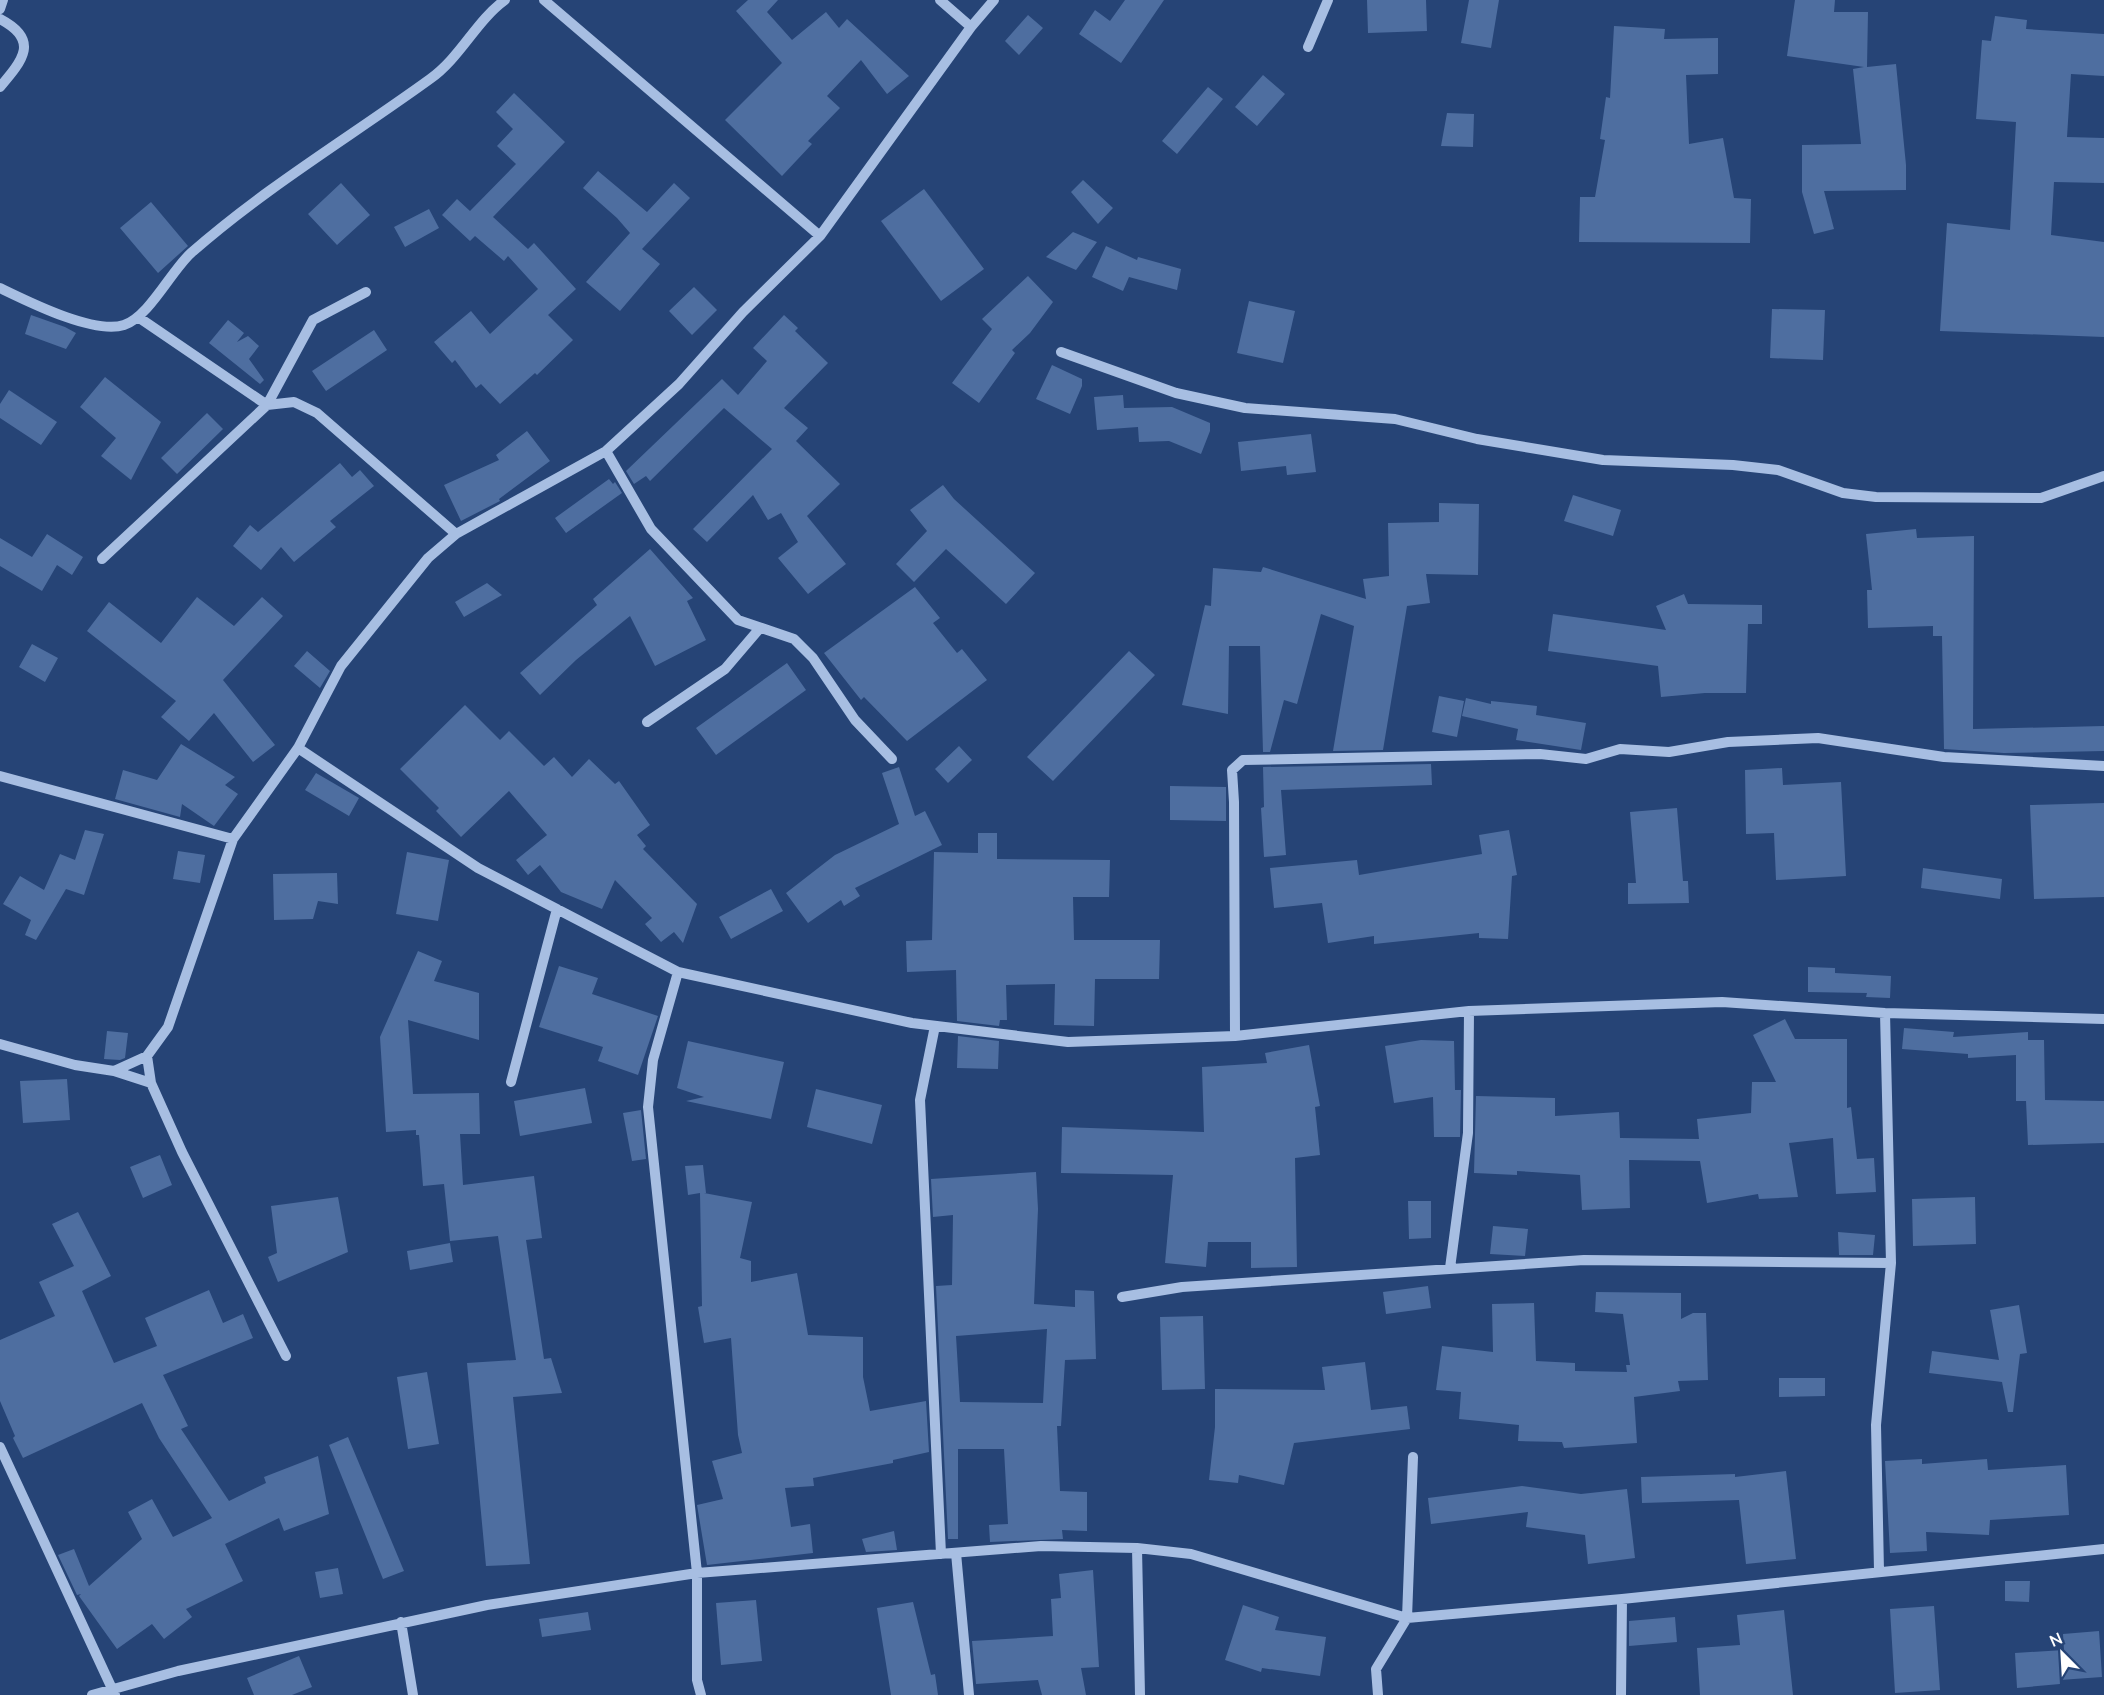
<svg xmlns="http://www.w3.org/2000/svg" width="2104" height="1695" viewBox="0 0 2104 1695" font-family="'Nunito Sans',sans-serif">
<style>
.building{fill:#4e6ea0;fill-rule:evenodd}
.lines{fill:none;stroke-linecap:round;stroke-linejoin:round}
.minor{stroke:#a7bee2;stroke-width:10}
</style>
<rect width="100%" height="100%" fill="#264476"/>
<path class="building" d="M 748,0 L 778,0 L 767,12 L 792,40 L 826,12 L 839,28 L 847,19 L 909,76 L 887,94 L 861,60 L 827,96 L 840,108 L 808,141 L 812,144 L 782,176 L 725,120 L 782,63 L 736,11 Z
M 1125,0 L 1164,0 L 1121,63 L 1079,34 L 1095,10 L 1110,21 Z
M 1367,0 L 1426,0 L 1427,31 L 1368,33 Z
M 1469,0 L 1499,0 L 1491,48 L 1461,43 Z
M 1795,0 L 1835,0 L 1834,12 L 1868,12 L 1867,67 L 1896,64 L 1906,165 L 1906,190 L 1824,191 L 1834,229 L 1814,234 L 1802,192 L 1802,145 L 1861,144 L 1853,69 L 1864,67 L 1787,56 Z
M 1028,15 L 1043,28 L 1019,55 L 1005,41 Z
M 1995,16 L 2027,20 L 2026,29 L 2104,34 L 2104,76 L 2071,74 L 2067,137 L 2104,138 L 2104,183 L 2054,182 L 2051,235 L 2104,242 L 2104,337 L 1940,331 L 1947,223 L 2010,230 L 2016,122 L 1976,119 L 1982,40 L 1991,41 Z
M 1614,26 L 1665,29 L 1664,39 L 1718,38 L 1718,74 L 1686,75 L 1689,144 L 1723,138 L 1734,198 L 1751,199 L 1750,243 L 1579,242 L 1580,197 L 1595,197 L 1605,140 L 1600,139 L 1606,97 L 1610,98 Z
M 1263,75 L 1285,94 L 1257,126 L 1235,107 Z
M 1208,87 L 1223,99 L 1177,154 L 1162,141 Z
M 514,93 L 565,142 L 493,217 L 528,249 L 534,243 L 576,289 L 548,315 L 573,340 L 537,375 L 535,373 L 500,404 L 481,384 L 476,388 L 455,360 L 452,363 L 434,342 L 471,311 L 490,334 L 538,289 L 508,256 L 504,261 L 475,236 L 470,241 L 442,215 L 457,199 L 470,211 L 516,164 L 497,146 L 513,129 L 496,112 Z
M 1447,113 L 1474,114 L 1473,147 L 1441,146 Z
M 598,171 L 647,212 L 674,183 L 690,198 L 642,249 L 660,264 L 620,311 L 586,282 L 630,233 L 617,218 L 583,188 Z
M 1083,180 L 1113,208 L 1098,224 L 1071,192 Z
M 341,183 L 370,215 L 337,245 L 308,214 Z
M 924,189 L 984,269 L 941,301 L 881,221 Z
M 151,202 L 188,246 L 158,273 L 120,228 Z
M 429,209 L 439,228 L 405,247 L 394,227 Z
M 1073,232 L 1097,242 L 1076,270 L 1046,257 Z
M 1106,246 L 1137,260 L 1138,257 L 1181,269 L 1177,290 L 1129,277 L 1123,291 L 1092,277 Z
M 1028,276 L 1053,302 L 1030,333 L 1012,350 L 1015,353 L 979,403 L 952,383 L 992,329 L 982,319 Z
M 694,287 L 717,310 L 692,335 L 669,311 Z
M 1249,301 L 1295,311 L 1283,363 L 1237,353 Z
M 1772,309 L 1825,310 L 1823,360 L 1770,358 Z
M 31,315 L 65,327 L 76,333 L 66,349 L 25,334 Z
M 784,315 L 798,328 L 795,331 L 828,363 L 784,408 L 808,428 L 796,441 L 840,484 L 807,516 L 846,564 L 808,594 L 778,558 L 798,542 L 781,513 L 768,520 L 753,495 L 707,542 L 693,529 L 772,449 L 724,408 L 650,481 L 646,476 L 634,484 L 626,471 L 722,379 L 738,395 L 767,361 L 753,348 Z
M 228,320 L 244,333 L 237,342 L 248,336 L 259,346 L 249,359 L 264,380 L 260,384 L 209,343 Z
M 374,330 L 387,350 L 326,391 L 312,371 Z
M 1052,365 L 1082,379 L 1082,386 L 1070,414 L 1036,399 Z
M 105,377 L 161,422 L 131,480 L 101,456 L 116,438 L 80,407 Z
M 9,390 L 57,422 L 41,445 L 0,418 L 0,404 Z
M 1123,395 L 1124,408 L 1172,407 L 1210,423 L 1210,431 L 1201,454 L 1169,441 L 1139,442 L 1138,427 L 1097,430 L 1094,397 Z
M 207,413 L 223,429 L 177,474 L 161,458 Z
M 527,431 L 550,461 L 499,499 L 500,501 L 461,521 L 444,485 L 499,460 L 496,455 Z
M 1311,434 L 1316,472 L 1287,475 L 1286,466 L 1241,471 L 1238,442 Z
M 340,463 L 352,477 L 360,470 L 374,486 L 330,521 L 336,527 L 294,562 L 281,547 L 261,570 L 233,546 L 250,525 L 258,532 Z
M 609,479 L 613,484 L 615,482 L 622,493 L 566,533 L 555,518 Z
M 943,485 L 954,499 L 1035,573 L 1006,604 L 946,549 L 914,582 L 896,564 L 927,531 L 910,510 Z
M 1573,495 L 1621,510 L 1613,536 L 1564,521 Z
M 1439,503 L 1479,504 L 1478,575 L 1426,574 L 1430,603 L 1407,606 L 1383,750 L 1333,751 L 1354,626 L 1321,614 L 1297,704 L 1284,700 L 1270,752 L 1263,752 L 1260,646 L 1229,646 L 1228,714 L 1182,705 L 1205,605 L 1211,606 L 1213,568 L 1261,572 L 1263,567 L 1366,599 L 1363,579 L 1389,576 L 1388,523 L 1439,522 Z
M 1916,529 L 1917,538 L 1974,536 L 1973,729 L 2104,726 L 2104,751 L 2004,753 L 1944,749 L 1942,636 L 1933,636 L 1933,626 L 1868,628 L 1867,590 L 1872,590 L 1866,534 Z
M 47,534 L 83,557 L 72,575 L 57,565 L 42,591 L 0,566 L 0,538 L 32,557 Z
M 650,549 L 693,598 L 687,601 L 706,640 L 655,666 L 630,616 L 576,660 L 540,695 L 520,673 L 597,605 L 593,599 Z
M 487,583 L 502,595 L 464,617 L 455,602 Z
M 915,587 L 940,618 L 933,623 L 957,653 L 962,649 L 987,680 L 907,741 L 864,697 L 861,700 L 824,653 Z
M 1684,594 L 1688,604 L 1762,605 L 1762,624 L 1748,624 L 1746,693 L 1705,693 L 1661,697 L 1658,666 L 1548,651 L 1553,614 L 1666,630 L 1656,606 Z
M 197,597 L 234,626 L 262,597 L 283,616 L 223,680 L 275,745 L 253,762 L 214,713 L 189,741 L 161,717 L 176,701 L 87,631 L 109,602 L 161,643 Z
M 32,644 L 58,658 L 45,682 L 19,667 Z
M 307,651 L 330,671 L 320,688 L 294,666 Z
M 1129,651 L 1155,675 L 1053,781 L 1027,757 Z
M 787,663 L 806,690 L 716,755 L 696,728 Z
M 1439,696 L 1464,701 L 1457,737 L 1432,732 Z
M 1466,698 L 1491,704 L 1491,701 L 1537,706 L 1536,715 L 1586,723 L 1581,750 L 1516,740 L 1518,729 L 1462,716 Z
M 465,705 L 500,740 L 509,731 L 544,766 L 554,757 L 572,777 L 589,759 L 615,784 L 619,781 L 650,825 L 637,835 L 646,846 L 643,849 L 697,904 L 683,943 L 674,932 L 661,942 L 645,924 L 652,918 L 615,880 L 602,909 L 561,892 L 540,865 L 528,875 L 516,860 L 547,835 L 509,791 L 461,837 L 436,811 L 439,808 L 400,769 Z
M 181,744 L 235,777 L 225,785 L 238,794 L 214,826 L 182,804 L 180,817 L 115,799 L 123,770 L 157,780 Z
M 959,746 L 972,760 L 948,783 L 935,769 Z
M 1431,764 L 1432,785 L 1281,790 L 1286,855 L 1264,857 L 1261,808 L 1264,807 L 1263,767 Z
M 899,767 L 915,816 L 925,811 L 942,845 L 855,888 L 860,896 L 844,906 L 841,900 L 808,923 L 786,893 L 835,855 L 899,824 L 882,773 Z
M 1782,768 L 1783,785 L 1841,782 L 1846,876 L 1776,880 L 1774,833 L 1746,834 L 1745,770 Z
M 316,773 L 359,798 L 349,816 L 305,790 Z
M 1170,786 L 1226,787 L 1226,821 L 1170,820 Z
M 2104,803 L 2104,897 L 2034,899 L 2030,805 Z
M 1677,808 L 1683,881 L 1688,881 L 1689,903 L 1628,904 L 1628,883 L 1636,883 L 1630,812 Z
M 85,830 L 104,834 L 84,895 L 66,889 L 36,940 L 25,935 L 31,920 L 3,904 L 20,876 L 44,890 L 60,854 L 75,860 Z
M 1509,830 L 1517,875 L 1512,876 L 1508,939 L 1479,938 L 1479,933 L 1374,944 L 1374,936 L 1328,943 L 1322,903 L 1274,908 L 1270,868 L 1357,860 L 1359,875 L 1482,854 L 1479,835 Z
M 978,833 L 997,833 L 997,859 L 1110,860 L 1109,897 L 1073,897 L 1074,940 L 1160,940 L 1159,979 L 1095,979 L 1094,1026 L 1054,1025 L 1055,984 L 1006,985 L 1007,1020 L 1000,1020 L 999,1026 L 957,1021 L 956,970 L 907,972 L 906,941 L 932,940 L 934,852 L 978,853 Z
M 178,851 L 205,855 L 200,883 L 173,879 Z
M 407,852 L 449,860 L 438,921 L 396,914 Z
M 1923,868 L 2002,879 L 2000,899 L 1921,888 Z
M 337,873 L 338,904 L 318,901 L 313,919 L 274,920 L 273,874 Z
M 771,889 L 783,911 L 731,939 L 719,917 Z
M 418,951 L 442,961 L 434,981 L 479,993 L 479,1040 L 408,1020 L 413,1094 L 479,1093 L 480,1134 L 460,1134 L 463,1185 L 534,1176 L 542,1238 L 526,1240 L 544,1359 L 551,1358 L 562,1393 L 513,1397 L 530,1564 L 486,1566 L 467,1363 L 516,1360 L 498,1236 L 450,1241 L 444,1184 L 423,1186 L 419,1135 L 416,1135 L 416,1130 L 386,1132 L 380,1037 Z
M 559,966 L 598,978 L 592,994 L 658,1016 L 638,1075 L 598,1061 L 603,1047 L 539,1027 Z
M 1808,967 L 1835,968 L 1835,973 L 1891,976 L 1890,998 L 1866,997 L 1867,993 L 1808,992 Z
M 1785,1019 L 1795,1039 L 1847,1039 L 1847,1108 L 1851,1107 L 1857,1159 L 1874,1158 L 1876,1192 L 1836,1194 L 1833,1138 L 1789,1143 L 1798,1197 L 1759,1199 L 1758,1194 L 1707,1203 L 1700,1161 L 1629,1160 L 1630,1208 L 1582,1210 L 1580,1175 L 1517,1171 L 1517,1175 L 1474,1173 L 1476,1096 L 1555,1098 L 1555,1116 L 1619,1112 L 1620,1138 L 1699,1139 L 1697,1119 L 1751,1113 L 1752,1082 L 1776,1082 L 1753,1035 Z
M 1904,1028 L 1954,1032 L 1953,1037 L 2028,1032 L 2028,1040 L 2044,1040 L 2045,1100 L 2104,1101 L 2104,1143 L 2028,1145 L 2026,1101 L 2016,1101 L 2016,1055 L 1968,1058 L 1968,1054 L 1902,1049 Z
M 107,1031 L 128,1033 L 125,1058 L 120,1060 L 104,1059 Z
M 958,1036 L 999,1041 L 998,1069 L 957,1068 Z
M 1421,1040 L 1454,1041 L 1455,1090 L 1461,1090 L 1460,1137 L 1434,1137 L 1433,1097 L 1394,1103 L 1385,1046 Z
M 688,1041 L 784,1062 L 771,1119 L 686,1101 L 704,1097 L 677,1088 Z
M 1309,1045 L 1320,1106 L 1315,1107 L 1320,1155 L 1295,1158 L 1297,1267 L 1251,1268 L 1251,1242 L 1208,1242 L 1206,1267 L 1165,1263 L 1173,1175 L 1061,1173 L 1062,1127 L 1204,1132 L 1202,1067 L 1267,1063 L 1265,1053 Z
M 67,1079 L 70,1120 L 23,1123 L 20,1081 Z
M 585,1088 L 592,1123 L 520,1136 L 514,1101 Z
M 816,1089 L 882,1105 L 872,1144 L 807,1127 Z
M 641,1110 L 646,1159 L 632,1161 L 623,1113 Z
M 160,1155 L 172,1185 L 143,1198 L 130,1167 Z
M 703,1165 L 706,1193 L 704,1193 L 752,1202 L 740,1258 L 751,1261 L 751,1282 L 797,1273 L 808,1335 L 863,1337 L 863,1377 L 870,1411 L 926,1401 L 929,1452 L 893,1460 L 893,1463 L 813,1478 L 814,1486 L 785,1488 L 791,1527 L 810,1524 L 813,1553 L 707,1565 L 697,1505 L 723,1499 L 712,1461 L 742,1453 L 738,1435 L 731,1338 L 704,1343 L 698,1307 L 702,1306 L 700,1193 L 688,1195 L 685,1166 Z
M 1036,1172 L 1038,1209 L 1034,1304 L 1075,1307 L 1075,1290 L 1094,1291 L 1096,1359 L 1065,1360 L 1061,1426 L 1057,1426 L 1060,1491 L 1087,1492 L 1087,1531 L 1062,1530 L 1063,1539 L 990,1542 L 989,1525 L 1008,1524 L 1004,1449 L 958,1449 L 958,1539 L 948,1539 L 936,1286 L 952,1285 L 953,1215 L 933,1217 L 931,1179 ZM 1047,1329 L 1043,1403 L 960,1402 L 956,1336 Z
M 338,1197 L 348,1252 L 278,1282 L 268,1257 L 277,1253 L 271,1206 Z
M 1975,1197 L 1976,1244 L 1913,1246 L 1912,1199 Z
M 1408,1201 L 1431,1201 L 1431,1238 L 1409,1239 Z
M 78,1212 L 111,1276 L 82,1291 L 114,1363 L 157,1346 L 145,1318 L 209,1290 L 223,1323 L 243,1314 L 253,1338 L 163,1375 L 188,1426 L 181,1429 L 229,1501 L 266,1483 L 264,1477 L 318,1456 L 329,1514 L 284,1531 L 279,1518 L 225,1544 L 243,1581 L 186,1609 L 192,1617 L 164,1639 L 152,1624 L 117,1649 L 79,1596 L 81,1594 L 77,1595 L 58,1555 L 74,1549 L 89,1586 L 142,1539 L 128,1512 L 152,1499 L 173,1537 L 212,1518 L 159,1438 L 142,1403 L 23,1458 L 13,1438 L 15,1436 L 0,1401 L 0,1340 L 55,1316 L 39,1282 L 74,1266 L 52,1224 Z
M 1493,1226 L 1528,1229 L 1525,1256 L 1490,1254 Z
M 1838,1232 L 1875,1235 L 1873,1255 L 1839,1255 Z
M 450,1243 L 453,1262 L 410,1270 L 407,1251 Z
M 1428,1286 L 1431,1308 L 1386,1314 L 1383,1292 Z
M 1596,1292 L 1681,1293 L 1681,1319 L 1693,1313 L 1706,1313 L 1708,1380 L 1678,1381 L 1680,1391 L 1634,1397 L 1637,1443 L 1564,1448 L 1562,1442 L 1518,1441 L 1519,1425 L 1459,1419 L 1461,1392 L 1436,1390 L 1442,1346 L 1493,1352 L 1492,1304 L 1534,1303 L 1536,1361 L 1575,1363 L 1575,1371 L 1627,1372 L 1626,1365 L 1630,1365 L 1623,1314 L 1595,1312 Z
M 2019,1305 L 2027,1353 L 2020,1354 L 2013,1412 L 2008,1412 L 2002,1382 L 1929,1373 L 1932,1351 L 1999,1360 L 1990,1310 Z
M 1203,1316 L 1205,1389 L 1162,1390 L 1160,1317 Z
M 1365,1362 L 1371,1410 L 1407,1406 L 1410,1429 L 1294,1443 L 1284,1485 L 1239,1475 L 1238,1483 L 1209,1480 L 1215,1427 L 1215,1389 L 1325,1390 L 1322,1367 Z
M 427,1372 L 439,1444 L 408,1449 L 397,1377 Z
M 1779,1378 L 1825,1378 L 1825,1396 L 1779,1397 Z
M 348,1437 L 404,1571 L 383,1579 L 329,1445 Z
M 1922,1459 L 1922,1464 L 1987,1459 L 1988,1470 L 2066,1465 L 2069,1515 L 1990,1520 L 1989,1535 L 1926,1532 L 1927,1551 L 1890,1553 L 1885,1461 Z
M 1786,1471 L 1796,1559 L 1746,1564 L 1739,1500 L 1642,1503 L 1641,1477 L 1735,1474 L 1735,1477 Z
M 1522,1486 L 1581,1494 L 1627,1489 L 1635,1558 L 1588,1564 L 1585,1535 L 1526,1527 L 1528,1512 L 1431,1524 L 1428,1498 Z
M 894,1531 L 897,1550 L 866,1552 L 862,1539 Z
M 338,1568 L 343,1594 L 320,1598 L 315,1572 Z
M 1093,1570 L 1099,1667 L 1081,1668 L 1086,1695 L 1042,1695 L 1038,1680 L 976,1684 L 972,1641 L 1053,1636 L 1051,1599 L 1061,1598 L 1059,1574 Z
M 2005,1581 L 2030,1581 L 2029,1602 L 2005,1601 Z
M 756,1600 L 762,1661 L 721,1665 L 716,1603 Z
M 913,1602 L 931,1675 L 935,1674 L 938,1695 L 891,1695 L 877,1608 Z
M 1243,1605 L 1279,1617 L 1275,1630 L 1326,1637 L 1320,1676 L 1262,1668 L 1261,1672 L 1225,1660 Z
M 1934,1606 L 1940,1690 L 1895,1693 L 1890,1609 Z
M 1784,1610 L 1793,1695 L 1700,1695 L 1697,1648 L 1740,1645 L 1737,1615 Z
M 588,1612 L 591,1630 L 542,1637 L 539,1619 Z
M 1675,1617 L 1677,1642 L 1629,1646 L 1629,1621 Z
M 2099,1631 L 2102,1677 L 2060,1680 L 2060,1684 L 2017,1688 L 2015,1653 L 2064,1650 L 2063,1634 Z
M 299,1656 L 312,1687 L 292,1695 L 254,1695 L 247,1678 Z"/>
<g class="lines">
<path class="minor" d="M 544,0 L 820,236
M 940,0 L 971,27
M 0,9 L 3,0
M 0,19 C 40,40 23,60 0,87
M 1308,47 L 1328,0
M 0,288 C 27,301 94,335 124,325 C 149,317 171,271 191,253 C 266,187 350,137 430,79 C 460,58 476,21 505,0
M 138,317 L 267,405 L 294,402 L 317,413 L 456,534
M 1061,352 L 1176,393 L 1245,408 L 1395,419 L 1477,439 L 1603,460 L 1733,465 L 1778,470 L 1843,493 L 1876,497 L 2041,498 L 2104,476
M 606,451 L 651,529 L 738,620 L 794,639 L 813,658 L 855,720 L 892,759
M 102,559 L 267,405 L 313,320 L 366,292
M 647,722 L 725,669 L 760,628
M 298,748 L 478,868 L 678,972 L 912,1023 L 1068,1042 L 1235,1036 L 1469,1011 L 1722,1002 L 1885,1013 L 2104,1019
M 0,776 L 233,839
M 678,972 L 653,1060 L 648,1107 L 697,1573 L 697,1680 L 701,1695
M 935,1026 L 920,1100 L 941,1554
M 1235,1036 L 1234,802 L 1232,770 L 1243,760 L 1540,754 L 1586,759 L 1620,749 L 1669,752 L 1728,742 L 1818,738 L 1944,757 L 2104,766
M 0,1044 L 75,1065 L 114,1071 L 147,1056 L 168,1027 L 233,839 L 298,748 L 341,666 L 428,558 L 456,534 L 606,451 L 679,384 L 743,312 L 820,236 L 971,27 L 994,0
M 147,1056 L 151,1083 L 182,1152 L 286,1356
M 114,1071 L 151,1083
M 511,1082 L 557,909
M 1450,1268 L 1468,1133 L 1469,1011
M 1122,1297 L 1182,1287 L 1584,1260 L 1891,1263
M 0,1447 L 115,1695
M 1137,1548 L 1140,1695
M 956,1553 L 969,1695
M 1879,1571 L 1876,1425 L 1891,1263 L 1885,1013
M 401,1622 L 413,1695
M 92,1695 L 178,1671 L 487,1605 L 697,1573 L 1041,1546 L 1137,1548 L 1191,1554 L 1407,1618 L 1622,1599 L 2104,1549
M 1378,1695 L 1376,1669 L 1407,1618 L 1413,1457
M 1621,1695 L 1622,1599"/>
</g>
<g transform="translate(2062 1653) rotate(336)" stroke="#264476" stroke-width="4.5" paint-order="stroke">
<path d="M0-4.5L10 22L0 15L-10 22Z" fill="#ffffff"/>
<text y="-9" font-size="16" font-weight="bold" text-anchor="middle" fill="#ffffff">N</text>
</g>
</svg>
